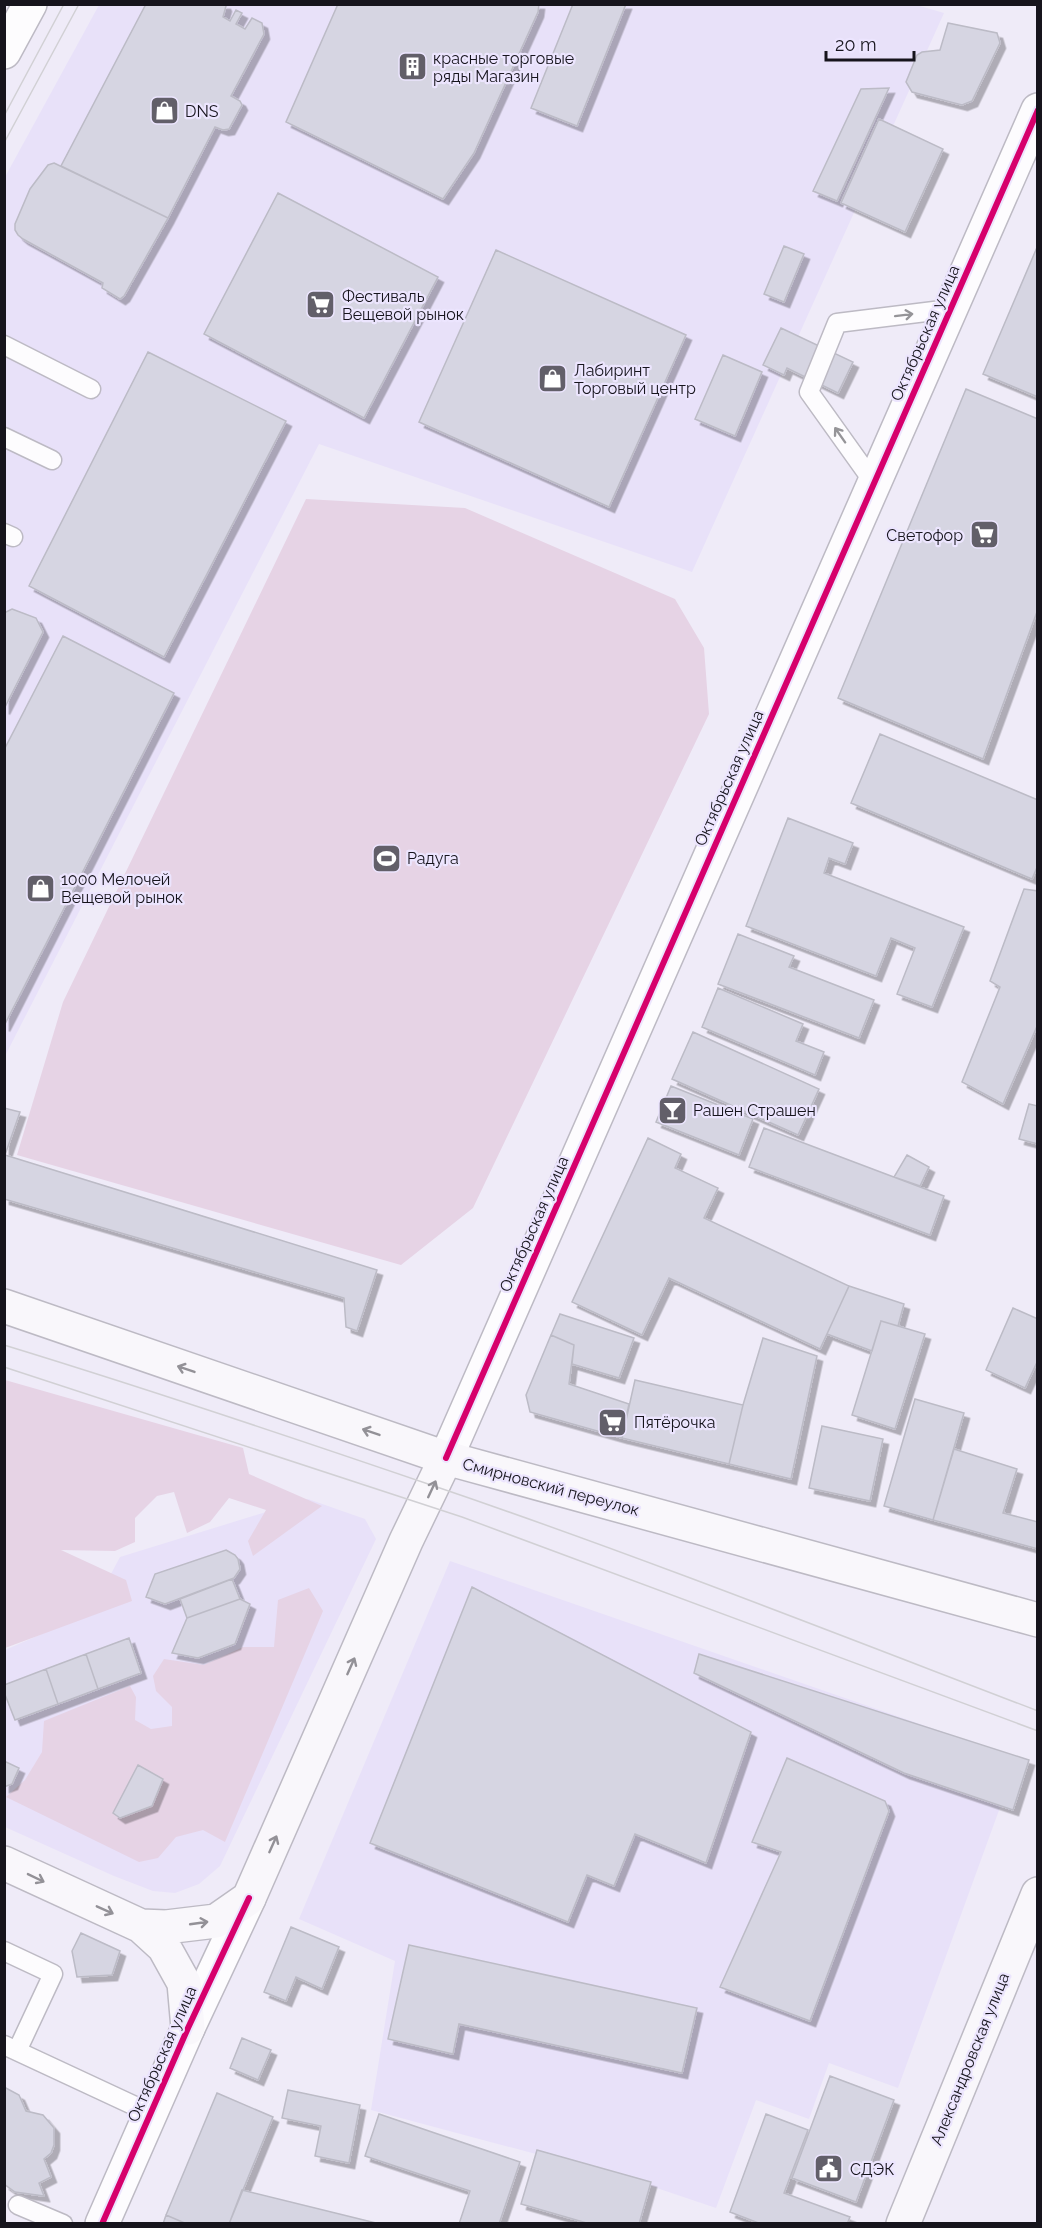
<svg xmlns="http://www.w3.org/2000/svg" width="1042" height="2228" viewBox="0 0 1042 2228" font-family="Raleway,sans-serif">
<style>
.built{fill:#e8e1f9}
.green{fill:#e6d3e5}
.building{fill:#d6d5e2;stroke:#bcbbc6;stroke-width:1.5;filter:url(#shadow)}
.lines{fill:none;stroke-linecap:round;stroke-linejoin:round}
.service-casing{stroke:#bdbac4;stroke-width:21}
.tertiary-casing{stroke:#bdbac4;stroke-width:36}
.secondary-casing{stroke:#bdbac4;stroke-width:36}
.service{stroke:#fdfcfe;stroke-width:18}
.tertiary{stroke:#fdfcfe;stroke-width:33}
.secondary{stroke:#f9f7fb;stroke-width:33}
.tram{stroke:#d1d0d4;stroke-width:1.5}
.cycleway-casing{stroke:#ece5fe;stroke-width:10}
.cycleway{stroke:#d6006c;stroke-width:6}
.oneway{stroke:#959498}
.oneway2{stroke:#939197}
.labels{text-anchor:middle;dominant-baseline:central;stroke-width:4.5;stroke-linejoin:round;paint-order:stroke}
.poi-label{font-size:16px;fill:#16141c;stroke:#ece5fe;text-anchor:start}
.street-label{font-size:16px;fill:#16141c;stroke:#ece5fe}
</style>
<defs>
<filter id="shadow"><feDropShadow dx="5.5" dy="5.5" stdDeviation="0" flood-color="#0004"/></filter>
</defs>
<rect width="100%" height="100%" fill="#efebf8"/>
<path class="built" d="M 913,4 L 944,13 L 692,572 L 319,444 L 5,1056 L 5,177 L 99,5 Z
M 308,1499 L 365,1519 L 376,1539 L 220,1866 L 199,1884 L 175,1893 L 153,1891 L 114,1876 L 5,1827 L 5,1650 L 90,1613 L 120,1557 Z
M 450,1561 L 1018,1758 L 898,2088 L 829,2063 L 809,2119 L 756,2100 L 716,2208 L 633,2180 L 371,2110 L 395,1961 L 299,1919 Z"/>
<path class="green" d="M 306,499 L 465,508 L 675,599 L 704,648 L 709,714 L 473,1208 L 401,1265 L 17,1155 L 63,1002 Z
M 5,1380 L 243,1448 L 249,1474 L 322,1506 L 253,1556 L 248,1541 L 266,1510 L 229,1498 L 210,1522 L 187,1533 L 174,1492 L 157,1496 L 135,1518 L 135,1542 L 115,1551 L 61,1550 L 126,1580 L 132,1601 L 5,1648 Z
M 309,1588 L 323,1611 L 225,1842 L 203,1830 L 176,1837 L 158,1858 L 139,1862 L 6,1797 L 25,1780 L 42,1752 L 44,1721 L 130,1686 L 136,1697 L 135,1720 L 151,1729 L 172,1726 L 172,1707 L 156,1691 L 153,1676 L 164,1659 L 204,1665 L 243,1647 L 274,1647 L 278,1600 Z"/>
<path class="building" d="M 146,4 L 225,4 L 226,6 L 223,17 L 230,21 L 236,10 L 242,13 L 236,24 L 245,29 L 252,18 L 262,23 L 264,34 L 231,96 L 240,101 L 242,105 L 229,129 L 223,130 L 215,127 L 168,218 L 61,166 Z
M 338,4 L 539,4 L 538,12 L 474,153 L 443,199 L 286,122 Z
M 573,4 L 626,4 L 577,126 L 531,108 Z
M 948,23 L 997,33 L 1000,43 L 972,101 L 962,105 L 912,92 L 906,82 L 917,55 L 922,52 L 940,50 Z
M 889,88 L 837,201 L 813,191 L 861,89 Z
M 879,119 L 943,149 L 905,232 L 841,203 Z
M 54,163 L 168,218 L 124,296 L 120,299 L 102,288 L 103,283 L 23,239 L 18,235 L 15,230 L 15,224 L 30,189 L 48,165 Z
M 278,193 L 438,277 L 364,418 L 204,334 Z
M 1038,245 L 1038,397 L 983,374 Z
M 784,246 L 804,254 L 784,302 L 764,294 Z
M 496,250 L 686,335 L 609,507 L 419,422 Z
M 781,328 L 853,362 L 838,393 L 787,368 L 784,375 L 763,365 Z
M 148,352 L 286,421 L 164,657 L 29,586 Z
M 723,355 L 762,372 L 735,436 L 695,419 Z
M 966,389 L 1038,419 L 1038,609 L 983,759 L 838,698 Z
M 12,609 L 36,618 L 43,632 L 4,709 L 4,613 Z
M 63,636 L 174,693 L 4,1026 L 4,750 Z
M 880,734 L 1038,800 L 1038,865 L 1032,879 L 851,803 Z
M 788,818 L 853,843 L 845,864 L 829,858 L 824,873 L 964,927 L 932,1007 L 897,994 L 915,948 L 891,938 L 876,976 L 746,926 Z
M 1024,889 L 1038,891 L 1038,1024 L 1003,1104 L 962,1082 L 1000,987 L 990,981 Z
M 738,934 L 794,956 L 789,967 L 874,1000 L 859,1038 L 718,984 Z
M 718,988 L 803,1024 L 796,1041 L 824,1052 L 815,1075 L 702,1027 Z
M 693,1032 L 819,1089 L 798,1135 L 672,1079 Z
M 671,1086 L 753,1119 L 739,1155 L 656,1122 Z
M 1029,1104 L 1038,1106 L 1038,1144 L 1019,1139 Z
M 4,1108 L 20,1112 L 5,1155 L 377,1270 L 357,1331 L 346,1327 L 344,1298 L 4,1199 Z
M 764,1128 L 944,1196 L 930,1235 L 749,1167 Z
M 648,1138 L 681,1154 L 675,1168 L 718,1188 L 704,1218 L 849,1286 L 820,1349 L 669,1278 L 642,1335 L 572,1302 Z
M 907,1155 L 929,1167 L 920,1186 L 894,1177 Z
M 849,1286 L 904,1304 L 898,1326 L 881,1321 L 872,1351 L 827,1334 Z
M 1013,1308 L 1038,1319 L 1038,1360 L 1025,1388 L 986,1370 Z
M 560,1314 L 634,1338 L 619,1378 L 572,1364 L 574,1345 L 551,1335 Z
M 881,1321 L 925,1334 L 895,1429 L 852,1415 Z
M 551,1335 L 574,1345 L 569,1384 L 629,1404 L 622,1438 L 530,1412 L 526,1395 Z
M 763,1338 L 817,1356 L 791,1479 L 729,1464 L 743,1405 Z
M 635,1380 L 743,1405 L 729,1464 L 622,1438 Z
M 915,1399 L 964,1413 L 933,1520 L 884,1506 Z
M 822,1426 L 883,1439 L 870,1501 L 809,1488 Z
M 954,1449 L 1017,1469 L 1003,1513 L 1038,1522 L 1038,1549 L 933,1520 Z
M 226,1550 L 235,1555 L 238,1559 L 240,1569 L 234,1578 L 165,1604 L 146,1597 L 155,1574 Z
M 232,1579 L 240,1599 L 187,1618 L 180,1599 Z
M 472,1587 L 751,1732 L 706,1863 L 635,1834 L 614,1886 L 587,1875 L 568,1922 L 370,1843 Z
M 240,1599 L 250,1604 L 235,1644 L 198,1658 L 172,1653 L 187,1618 Z
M 129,1638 L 141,1673 L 98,1689 L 86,1654 Z
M 86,1654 L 98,1689 L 58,1704 L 46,1669 Z
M 699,1654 L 1029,1760 L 1013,1810 L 904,1773 L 694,1673 Z
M 46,1669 L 58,1704 L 15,1720 L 4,1692 L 4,1685 Z
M 787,1758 L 885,1801 L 889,1811 L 810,2021 L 720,1987 L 781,1852 L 752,1842 Z
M 4,1761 L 19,1768 L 12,1784 L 4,1787 Z
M 138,1765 L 163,1779 L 152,1806 L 120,1818 L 113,1813 Z
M 291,1927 L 339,1947 L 322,1989 L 296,1977 L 286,2001 L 264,1992 Z
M 81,1933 L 120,1951 L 112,1975 L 77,1977 L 72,1951 Z
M 409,1945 L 697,2008 L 682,2073 L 459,2024 L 453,2054 L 388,2039 Z
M 242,2038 L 271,2050 L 258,2080 L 230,2068 Z
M 830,2076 L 894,2100 L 856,2202 L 792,2178 Z
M 4,2087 L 19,2095 L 26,2111 L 43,2115 L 54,2128 L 54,2145 L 51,2153 L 44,2159 L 51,2177 L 39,2183 L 44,2196 L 15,2192 L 4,2184 Z
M 288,2090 L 360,2105 L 349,2163 L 315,2156 L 321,2126 L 282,2118 Z
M 217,2093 L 273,2117 L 229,2224 L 187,2224 L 166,2215 Z
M 379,2114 L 520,2162 L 499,2224 L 459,2224 L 470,2191 L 365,2156 Z
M 766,2114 L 808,2130 L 784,2193 L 850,2217 L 847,2224 L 761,2224 L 730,2212 Z
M 537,2150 L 651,2182 L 639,2224 L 590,2224 L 521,2204 Z
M 242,2190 L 380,2224 L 229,2224 Z
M 166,2215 L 187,2224 L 163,2224 Z"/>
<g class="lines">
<defs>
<path id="service" d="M 4,345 L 91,389
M 4,437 L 52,460
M 874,483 L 809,392 L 837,323 L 950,309
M 4,533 L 13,537
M 4,1951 L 53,1974 L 17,2051
M 4,2045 L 150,2113
M 18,2205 L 63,2224"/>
<path id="tertiary" d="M 4,52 L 30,4
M 446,1458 L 1038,110
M 102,2224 L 188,2028 L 249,1898"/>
<path id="secondary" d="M 4,1306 L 446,1458 L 1038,1620
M 4,1863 L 141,1926 L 164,1947 L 184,1983 L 188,2028
M 141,1926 L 166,1927 L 216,1921 L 249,1898 L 406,1541 L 446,1458
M 903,2224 L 1038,1894"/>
</defs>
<use href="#service" class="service-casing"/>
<use href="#tertiary" class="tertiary-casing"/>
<use href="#secondary" class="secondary-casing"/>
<use href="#service" class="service"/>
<use href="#tertiary" class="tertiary"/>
<use href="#secondary" class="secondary"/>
<path class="tram" d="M 4,116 L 64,4
M 4,143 L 79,4
M 4,1345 C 148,1389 291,1437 434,1486 C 637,1555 837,1634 1038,1711
M 4,1367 L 462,1517 L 1038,1731"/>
<defs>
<path id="cycleway" d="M 446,1458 L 1038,110
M 102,2224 L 188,2028 L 249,1898"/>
</defs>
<use href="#cycleway" class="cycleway-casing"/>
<use href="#cycleway" class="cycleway"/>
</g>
<defs><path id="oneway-shaft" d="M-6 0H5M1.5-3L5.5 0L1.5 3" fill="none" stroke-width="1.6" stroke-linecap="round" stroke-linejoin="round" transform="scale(1.5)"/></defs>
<g class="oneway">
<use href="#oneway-shaft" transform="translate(904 315) rotate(-7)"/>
<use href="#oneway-shaft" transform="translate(840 435) rotate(-125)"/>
</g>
<g class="oneway2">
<use href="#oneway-shaft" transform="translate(186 1369) rotate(-161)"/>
<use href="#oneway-shaft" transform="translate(371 1432) rotate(-161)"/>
<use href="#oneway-shaft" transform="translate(432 1489) rotate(-65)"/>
<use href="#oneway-shaft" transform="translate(351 1666) rotate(-66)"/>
<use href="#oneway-shaft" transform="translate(273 1844) rotate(-66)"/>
<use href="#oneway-shaft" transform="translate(36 1878) rotate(26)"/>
<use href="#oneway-shaft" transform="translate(105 1910) rotate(24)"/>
<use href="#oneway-shaft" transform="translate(199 1923) rotate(-8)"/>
</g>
<defs>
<symbol id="building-square" viewBox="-11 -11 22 22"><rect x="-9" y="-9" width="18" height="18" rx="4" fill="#625f69" stroke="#ece5fe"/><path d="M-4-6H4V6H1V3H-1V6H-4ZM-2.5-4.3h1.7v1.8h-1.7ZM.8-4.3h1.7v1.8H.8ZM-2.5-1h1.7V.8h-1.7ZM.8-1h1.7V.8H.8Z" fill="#fff"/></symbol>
<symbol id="shop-square" viewBox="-11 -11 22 22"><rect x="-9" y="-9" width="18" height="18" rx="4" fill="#625f69" stroke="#ece5fe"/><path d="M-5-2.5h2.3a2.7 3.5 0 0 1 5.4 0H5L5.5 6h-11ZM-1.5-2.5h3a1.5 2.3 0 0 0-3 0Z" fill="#fff"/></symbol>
<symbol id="supermarket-square" viewBox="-11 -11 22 22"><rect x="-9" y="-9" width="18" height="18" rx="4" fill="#625f69" stroke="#ece5fe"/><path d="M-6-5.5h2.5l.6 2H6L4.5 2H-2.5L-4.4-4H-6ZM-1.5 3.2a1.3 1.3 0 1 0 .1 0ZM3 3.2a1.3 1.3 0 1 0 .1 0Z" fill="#fff"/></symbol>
<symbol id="stadium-square" viewBox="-11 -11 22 22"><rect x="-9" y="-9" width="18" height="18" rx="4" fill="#625f69" stroke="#ece5fe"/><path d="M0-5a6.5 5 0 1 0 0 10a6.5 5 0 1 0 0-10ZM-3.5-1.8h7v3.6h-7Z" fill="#fff"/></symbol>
<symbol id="bar-square" viewBox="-11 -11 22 22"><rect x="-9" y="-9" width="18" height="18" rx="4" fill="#625f69" stroke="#ece5fe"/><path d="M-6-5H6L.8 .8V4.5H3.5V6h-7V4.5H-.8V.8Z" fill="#fff"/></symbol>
<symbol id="civic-square" viewBox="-11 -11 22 22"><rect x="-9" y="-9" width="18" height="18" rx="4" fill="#625f69" stroke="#ece5fe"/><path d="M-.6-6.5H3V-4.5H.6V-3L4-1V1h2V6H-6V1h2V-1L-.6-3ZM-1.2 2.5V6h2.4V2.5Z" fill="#fff"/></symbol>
</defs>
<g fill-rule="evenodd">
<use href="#building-square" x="396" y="50" width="33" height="33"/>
<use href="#shop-square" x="148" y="94" width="33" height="33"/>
<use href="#supermarket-square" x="304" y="288" width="33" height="33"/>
<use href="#shop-square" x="536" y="362" width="33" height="33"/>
<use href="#supermarket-square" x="968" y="518" width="33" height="33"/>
<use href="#stadium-square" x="370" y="842" width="33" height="33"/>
<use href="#shop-square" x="24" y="872" width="33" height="33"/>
<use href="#bar-square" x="656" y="1094" width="33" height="33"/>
<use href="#supermarket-square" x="596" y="1406" width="33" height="33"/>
<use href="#civic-square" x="812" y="2152" width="33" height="33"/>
</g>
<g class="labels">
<g class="poi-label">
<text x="433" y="58">красные торговые<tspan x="433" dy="18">ряды Магазин</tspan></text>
<text x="185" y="111">DNS</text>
<text x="342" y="296">Фестиваль<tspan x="342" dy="18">Вещевой рынок</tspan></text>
<text x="574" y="370">Лабиринт<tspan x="574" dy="18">Торговый центр</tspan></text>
<text x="963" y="535" text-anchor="end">Светофор</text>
<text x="407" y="858">Радуга</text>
<text x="61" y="879">1000 Мелочей<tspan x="61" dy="18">Вещевой рынок</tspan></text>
<text x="693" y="1110">Рашен Страшен</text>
<text x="634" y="1422">Пятёрочка</text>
<text x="850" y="2169">СДЭК</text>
</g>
<g class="street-label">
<text transform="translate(925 333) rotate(-66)">Октябрьская улица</text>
<text transform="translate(729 778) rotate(-66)">Октябрьская улица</text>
<text transform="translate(534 1224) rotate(-66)">Октябрьская улица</text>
<text transform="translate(551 1487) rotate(15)">Смирновский переулок</text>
<text transform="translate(162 2054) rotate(-66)">Октябрьская улица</text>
<text transform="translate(970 2059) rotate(-68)">Александровская улица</text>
</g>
</g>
<rect width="1042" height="2228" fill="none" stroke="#16141c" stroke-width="12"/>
<path d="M826 51v9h88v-9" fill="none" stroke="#16141c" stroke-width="3"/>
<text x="835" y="51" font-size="18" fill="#16141c" stroke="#ece5fe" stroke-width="4.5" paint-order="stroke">20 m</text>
</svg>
